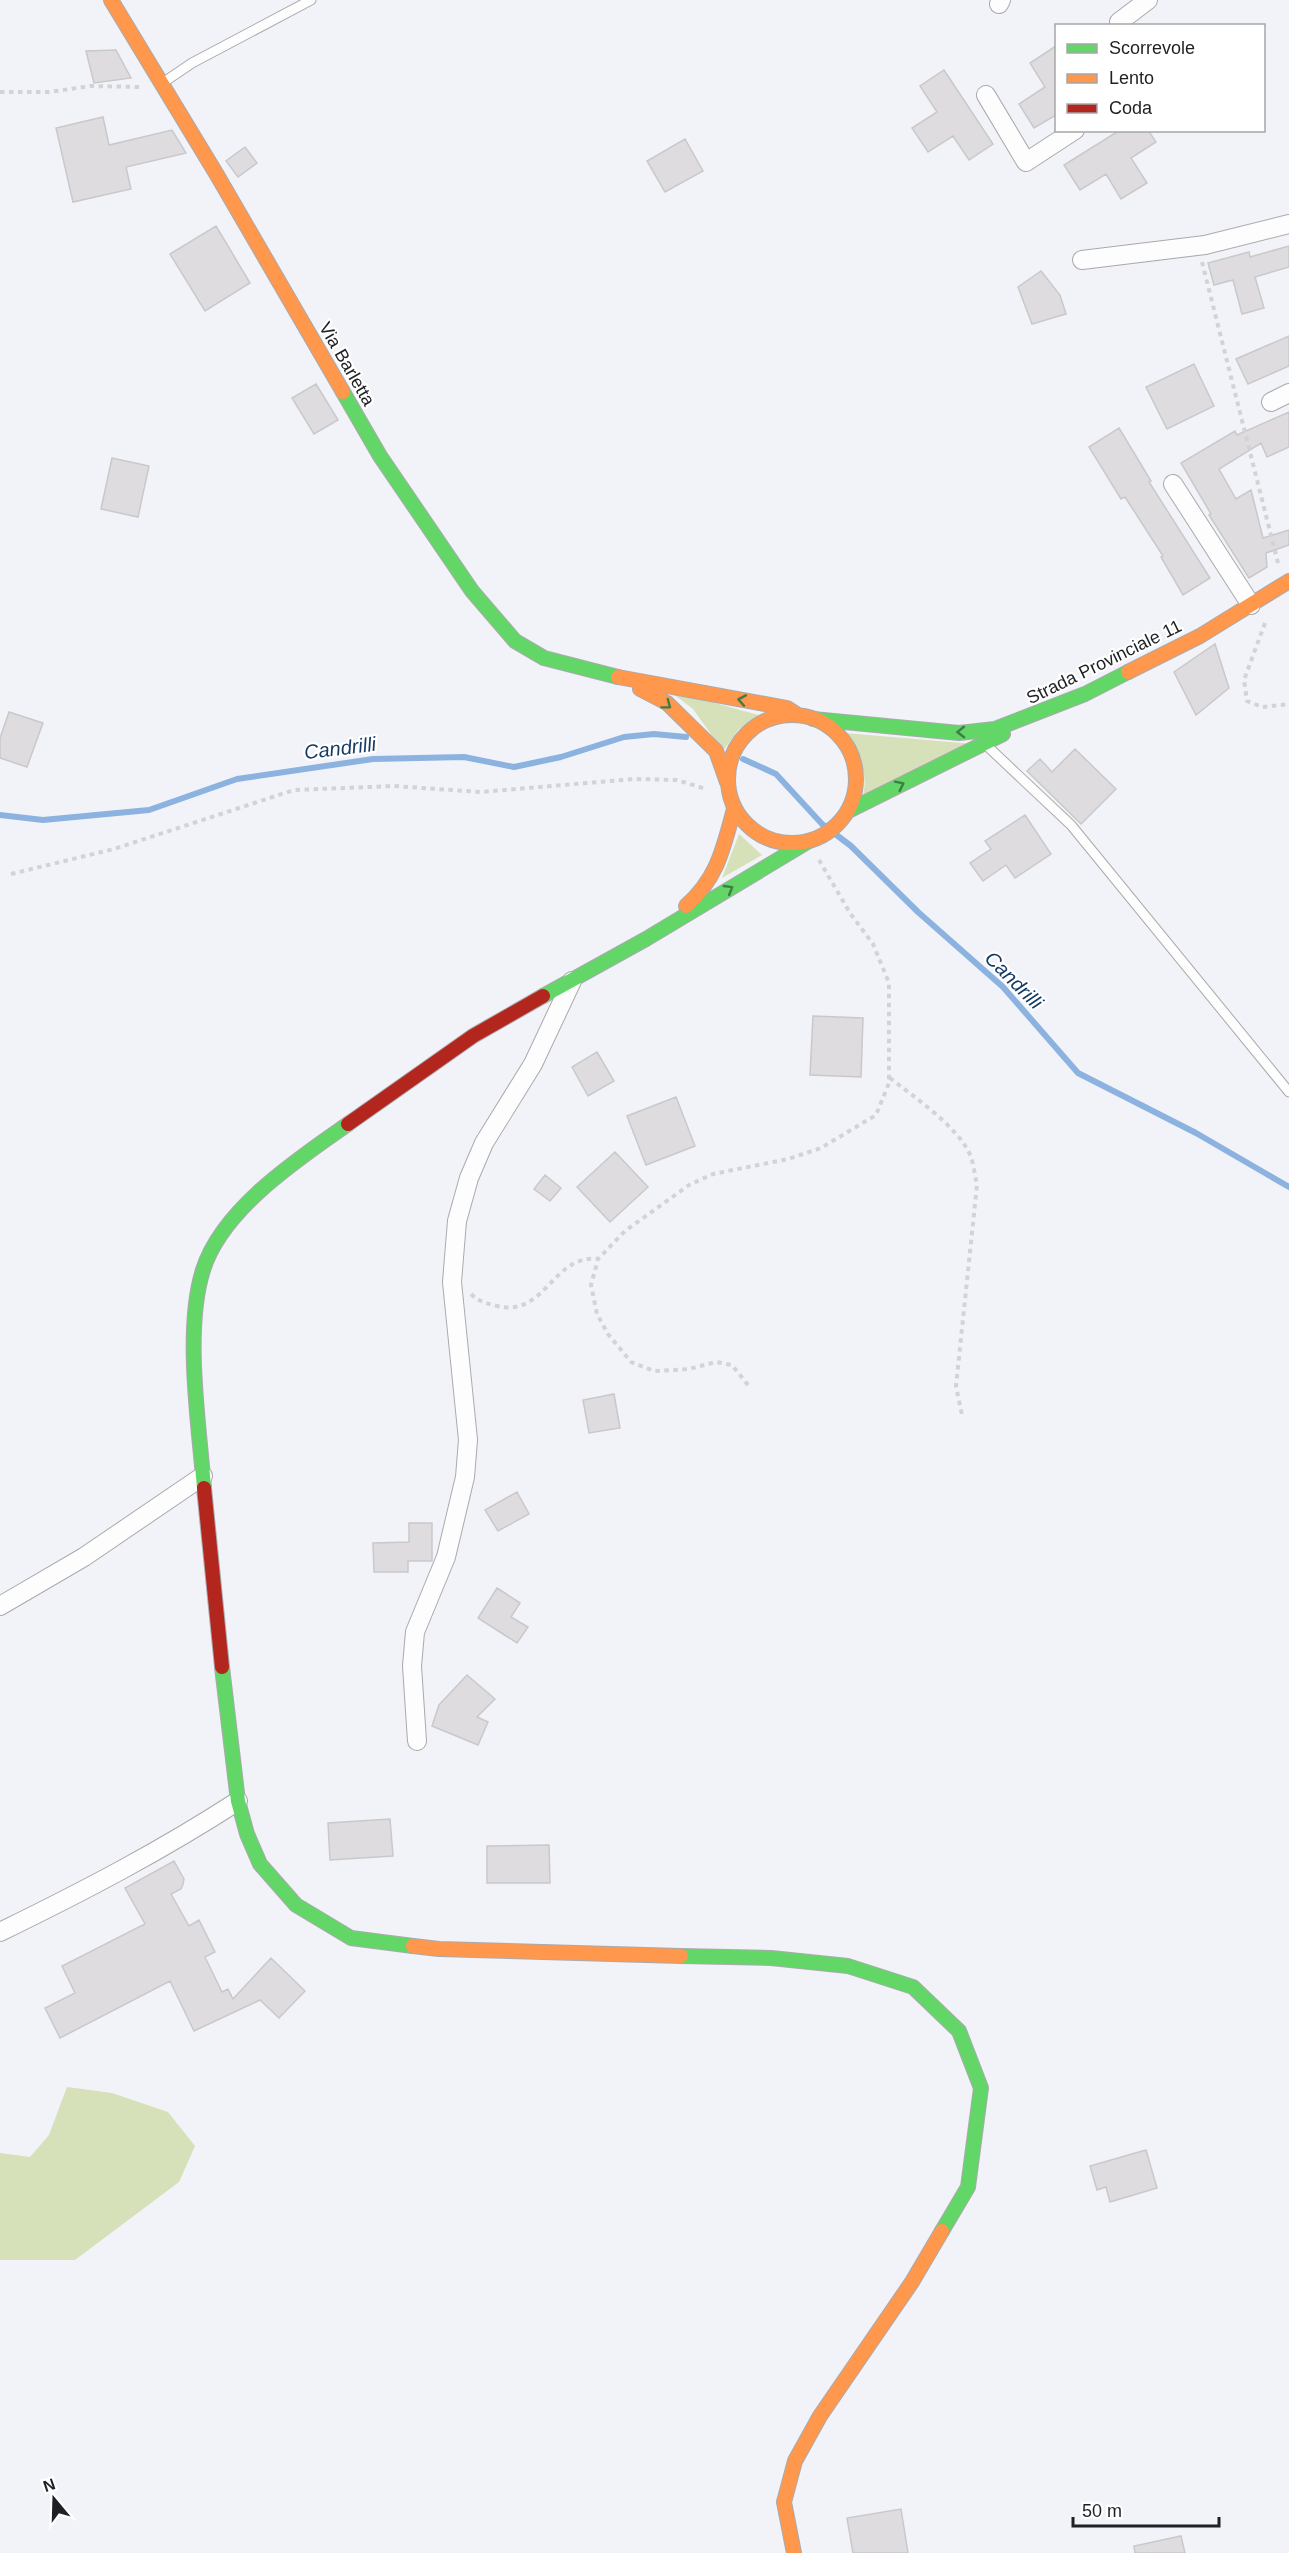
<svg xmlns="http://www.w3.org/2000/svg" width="1289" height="2553" viewBox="0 0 1289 2553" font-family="Arial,sans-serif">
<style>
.green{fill:#d6e0b9}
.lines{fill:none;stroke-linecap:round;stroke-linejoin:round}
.stream{stroke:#8cb2e0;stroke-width:6}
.building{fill:#dedcdf;stroke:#c9c8ca;stroke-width:1.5}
.lane-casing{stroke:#a9aaad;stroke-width:11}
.street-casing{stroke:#a9aaad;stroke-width:20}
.fast-casing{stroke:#a9aaad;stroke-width:16}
.slow-casing{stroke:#a9aaad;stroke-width:16}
.jam-casing{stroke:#a9aaad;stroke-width:16}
.path{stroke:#d2d3d4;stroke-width:4;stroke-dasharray:4.5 4.5;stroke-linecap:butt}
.lane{stroke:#fdfdfe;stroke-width:9}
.street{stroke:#fdfdfe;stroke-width:18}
.fast{stroke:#63d668;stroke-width:14}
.slow{stroke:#ff974d;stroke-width:14}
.jam{stroke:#b3261e;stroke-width:14}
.oneway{stroke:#417b46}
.labels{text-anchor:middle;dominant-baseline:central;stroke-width:4.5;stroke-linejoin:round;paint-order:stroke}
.street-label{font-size:18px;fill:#1f2024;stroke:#fff}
.water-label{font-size:20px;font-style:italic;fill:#153b65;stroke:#fff}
</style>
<rect width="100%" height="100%" fill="#f2f3f8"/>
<path class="green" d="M 668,690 L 762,716 L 739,729 L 723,751 L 693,709 Z
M 845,733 L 974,744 L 863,796 C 869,771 857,754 845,733 Z
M 739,834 L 762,855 L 722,878 Z
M 67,2087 L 112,2093 L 168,2112 L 195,2146 L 179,2182 L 75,2260 L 0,2260 L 0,2153 L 30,2157 L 49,2135 Z"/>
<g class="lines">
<path class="stream" d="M 743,759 L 776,774 L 822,824 L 851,846 L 918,912 L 1003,987 L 1078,1073 L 1196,1133 L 1289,1187
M 0,815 L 43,820 L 149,810 L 237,779 L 373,759 L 464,757 L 514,767 L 561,757 L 624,737 L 654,734 L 686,737"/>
</g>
<path class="building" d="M 1056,46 L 1056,115 L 1034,128 L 1019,104 L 1045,87 L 1030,63 Z
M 116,50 L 131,78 L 94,83 L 86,51 Z
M 944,70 L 993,144 L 969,160 L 953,136 L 928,152 L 912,128 L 937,112 L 920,86 Z
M 103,117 L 109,145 L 172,130 L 186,153 L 126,167 L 131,189 L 73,202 L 56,128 Z
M 1120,130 L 1148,130 L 1156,142 L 1131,158 L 1147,183 L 1121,199 L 1106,174 L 1080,190 L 1064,165 Z
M 685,139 L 703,171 L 665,192 L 647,161 Z
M 245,147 L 257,163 L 238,177 L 226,161 Z
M 216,226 L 250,283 L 205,311 L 170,254 Z
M 1289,246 L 1289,267 L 1255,277 L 1264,308 L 1242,314 L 1233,280 L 1214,285 L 1208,263 L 1249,252 L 1250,257 Z
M 1041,271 L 1060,295 L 1066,314 L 1032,324 L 1018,287 Z
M 1289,336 L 1289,366 L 1248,384 L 1236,359 Z
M 1194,364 L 1214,406 L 1167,429 L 1146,387 Z
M 316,384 L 338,420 L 314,434 L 292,398 Z
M 1289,412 L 1289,447 L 1267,457 L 1261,443 L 1219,469 L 1236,499 L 1251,490 L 1263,538 L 1289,530 L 1289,545 L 1266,553 L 1267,567 L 1249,578 L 1209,515 L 1211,514 L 1181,463 L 1235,431 L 1237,435 Z
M 1119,428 L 1151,481 L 1149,482 L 1210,578 L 1183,595 L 1161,557 L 1163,556 L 1125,497 L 1121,499 L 1089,447 Z
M 112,458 L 149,466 L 138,517 L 101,509 Z
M 1215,644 L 1229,688 L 1196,715 L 1174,672 Z
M 9,712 L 43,723 L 27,767 L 0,758 L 0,738 Z
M 1075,749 L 1116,789 L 1081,824 L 1027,771 L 1040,759 L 1052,772 Z
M 1025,815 L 1051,854 L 1015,878 L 1006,865 L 983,881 L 970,863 L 991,849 L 985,841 Z
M 813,1016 L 863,1018 L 861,1077 L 810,1075 Z
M 597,1052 L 614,1081 L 588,1096 L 572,1067 Z
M 676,1097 L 695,1146 L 646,1165 L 627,1116 Z
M 615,1152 L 648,1187 L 610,1222 L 577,1187 Z
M 545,1175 L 561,1188 L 550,1201 L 534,1189 Z
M 614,1394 L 620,1428 L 589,1433 L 583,1400 Z
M 517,1492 L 529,1514 L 498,1531 L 485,1510 Z
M 409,1523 L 432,1523 L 432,1561 L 408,1561 L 408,1572 L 374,1572 L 373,1543 L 409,1542 Z
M 497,1588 L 520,1603 L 511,1617 L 528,1627 L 517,1643 L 478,1618 Z
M 467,1675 L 495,1699 L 477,1717 L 488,1722 L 478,1745 L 432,1726 L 439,1705 Z
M 390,1819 L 393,1856 L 330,1860 L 328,1823 Z
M 549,1845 L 550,1883 L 487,1883 L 487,1846 Z
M 174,1861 L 184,1879 L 183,1884 L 181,1889 L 171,1894 L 189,1926 L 199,1920 L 215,1952 L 205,1957 L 222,1992 L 228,1989 L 233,1999 L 271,1958 L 305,1991 L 279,2018 L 260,2000 L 194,2031 L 170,1981 L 60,2038 L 45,2008 L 75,1993 L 62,1966 L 145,1924 L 125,1888 Z
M 1146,2150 L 1157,2188 L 1110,2202 L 1106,2187 L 1097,2190 L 1090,2166 Z
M 901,2509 L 908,2553 L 853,2553 L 847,2518 Z
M 1181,2536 L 1185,2553 L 1135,2553 L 1134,2546 Z"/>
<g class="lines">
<defs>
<path id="lane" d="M 164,82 L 192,63 L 311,0
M 985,744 L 1071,825 L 1289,1092"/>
<path id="street" d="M 999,4 L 1001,0
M 1121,26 L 1119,22 L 1148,0
M 986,95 L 1026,162 L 1075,130
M 1082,260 L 1205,245 L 1289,224
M 1271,402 L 1289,393
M 1173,484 L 1251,605
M 0,1606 L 84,1557 L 203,1476
M 417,1741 L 412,1666 L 415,1632 L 446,1557 L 465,1477 L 468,1440 L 452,1282 L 457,1221 L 469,1178 L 484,1143 L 533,1064 L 572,981
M 0,1932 C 82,1892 161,1851 238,1801"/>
<path id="fast" d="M 343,392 L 380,456 L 472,591 L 515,641 L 544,658 L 618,677
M 813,719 L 959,733 L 995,729 L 1085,694 L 1128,672
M 848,811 L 1003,734
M 543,996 L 646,939 L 809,841
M 204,1488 C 199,1425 184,1330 203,1270 C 222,1209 298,1159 348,1124
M 222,1667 L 238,1801 L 247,1834 L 260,1864 L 296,1905 L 351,1938 L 413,1946
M 681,1956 L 771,1958 L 848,1966 L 913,1987 L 959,2031 L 981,2088 L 968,2187 L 942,2231"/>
<path id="slow" d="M 111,0 L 217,175 L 343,392
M 1128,672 L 1200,636 L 1289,581
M 618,677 L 787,708 L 798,715
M 640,689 L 667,703 L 716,751 L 727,782
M728 779a64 64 0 1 1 128 0a64 64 0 1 1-128 0Z
M 686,906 C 718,877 723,849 734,809
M 413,1946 L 439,1949 L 681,1956
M 794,2553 L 784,2502 L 795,2461 L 820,2416 L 912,2282 L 942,2231"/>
<path id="jam" d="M 348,1124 L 473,1036 L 543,996
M 204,1488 L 222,1667"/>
</defs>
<use href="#lane" class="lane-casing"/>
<use href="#street" class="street-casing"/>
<use href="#fast" class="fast-casing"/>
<use href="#slow" class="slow-casing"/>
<use href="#jam" class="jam-casing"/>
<path class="path" d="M 0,92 L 49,92 L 91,86 L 140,87
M 1202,262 L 1278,563
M 1265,623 L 1244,680 L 1247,701 L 1262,707 L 1289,704
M 11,874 L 114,849 L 294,790 L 394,786 L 480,792 L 635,779 L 677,780 L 706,789
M 890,1078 C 914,1097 960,1128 971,1157 C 974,1166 975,1176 977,1185 L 956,1386 L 962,1415
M 471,1294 C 479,1302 486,1303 497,1306 C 546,1318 552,1254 598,1259
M 748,1385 L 732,1365 L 716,1362 L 689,1369 L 654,1371 L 631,1362 L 608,1334 L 597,1314 L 591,1285 L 598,1259 L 625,1231 L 689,1185 L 713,1174 L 788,1159 L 821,1148 L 876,1115 L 889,1083 L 889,983 L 873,944 L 850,913 L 819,860"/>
<use href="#lane" class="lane"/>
<use href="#street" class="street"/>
<use href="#fast" class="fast"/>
<use href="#slow" class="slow"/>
<use href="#jam" class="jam"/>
</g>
<defs><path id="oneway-chevron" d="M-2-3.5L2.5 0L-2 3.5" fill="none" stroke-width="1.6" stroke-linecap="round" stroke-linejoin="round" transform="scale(1.5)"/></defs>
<g class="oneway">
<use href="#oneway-chevron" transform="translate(742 700) rotate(-170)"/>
<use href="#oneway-chevron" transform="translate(667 705) rotate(37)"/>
<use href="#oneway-chevron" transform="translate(961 732) rotate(179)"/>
<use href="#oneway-chevron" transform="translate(900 785) rotate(-26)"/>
<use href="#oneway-chevron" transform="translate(729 889) rotate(-31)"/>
</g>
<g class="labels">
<g class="street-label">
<text transform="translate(347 364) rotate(60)">Via Barletta</text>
<text transform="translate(1104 662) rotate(-26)">Strada Provinciale 11</text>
</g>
<g class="water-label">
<text transform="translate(340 748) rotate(-7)">Candrilli</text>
<text transform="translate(1014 980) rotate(45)">Candrilli</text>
</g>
</g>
<rect x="1055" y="24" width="210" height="108" fill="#ffffff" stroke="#a5a6a7" stroke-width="1.5"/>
<rect x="1067" y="44" width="30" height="9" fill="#63d668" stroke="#a5a6a7" stroke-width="1.5"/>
<text x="1109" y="54" font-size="18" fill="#1f2024">Scorrevole</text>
<rect x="1067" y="74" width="30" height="9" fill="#ff974d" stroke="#a5a6a7" stroke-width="1.5"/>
<text x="1109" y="84" font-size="18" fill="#1f2024">Lento</text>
<rect x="1067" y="104" width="30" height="9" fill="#b3261e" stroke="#a5a6a7" stroke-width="1.5"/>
<text x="1109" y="114" font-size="18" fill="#1f2024">Coda</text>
<g transform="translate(54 2499) rotate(341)" stroke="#ffffff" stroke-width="4.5" paint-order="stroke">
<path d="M0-4.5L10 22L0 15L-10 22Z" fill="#1f2024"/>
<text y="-9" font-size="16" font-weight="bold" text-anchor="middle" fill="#1f2024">N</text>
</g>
<path d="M1073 2517v9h146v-9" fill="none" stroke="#1f2024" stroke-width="3"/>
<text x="1082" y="2517" font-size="18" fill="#1f2024" stroke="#ffffff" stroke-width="4.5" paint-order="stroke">50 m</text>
</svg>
